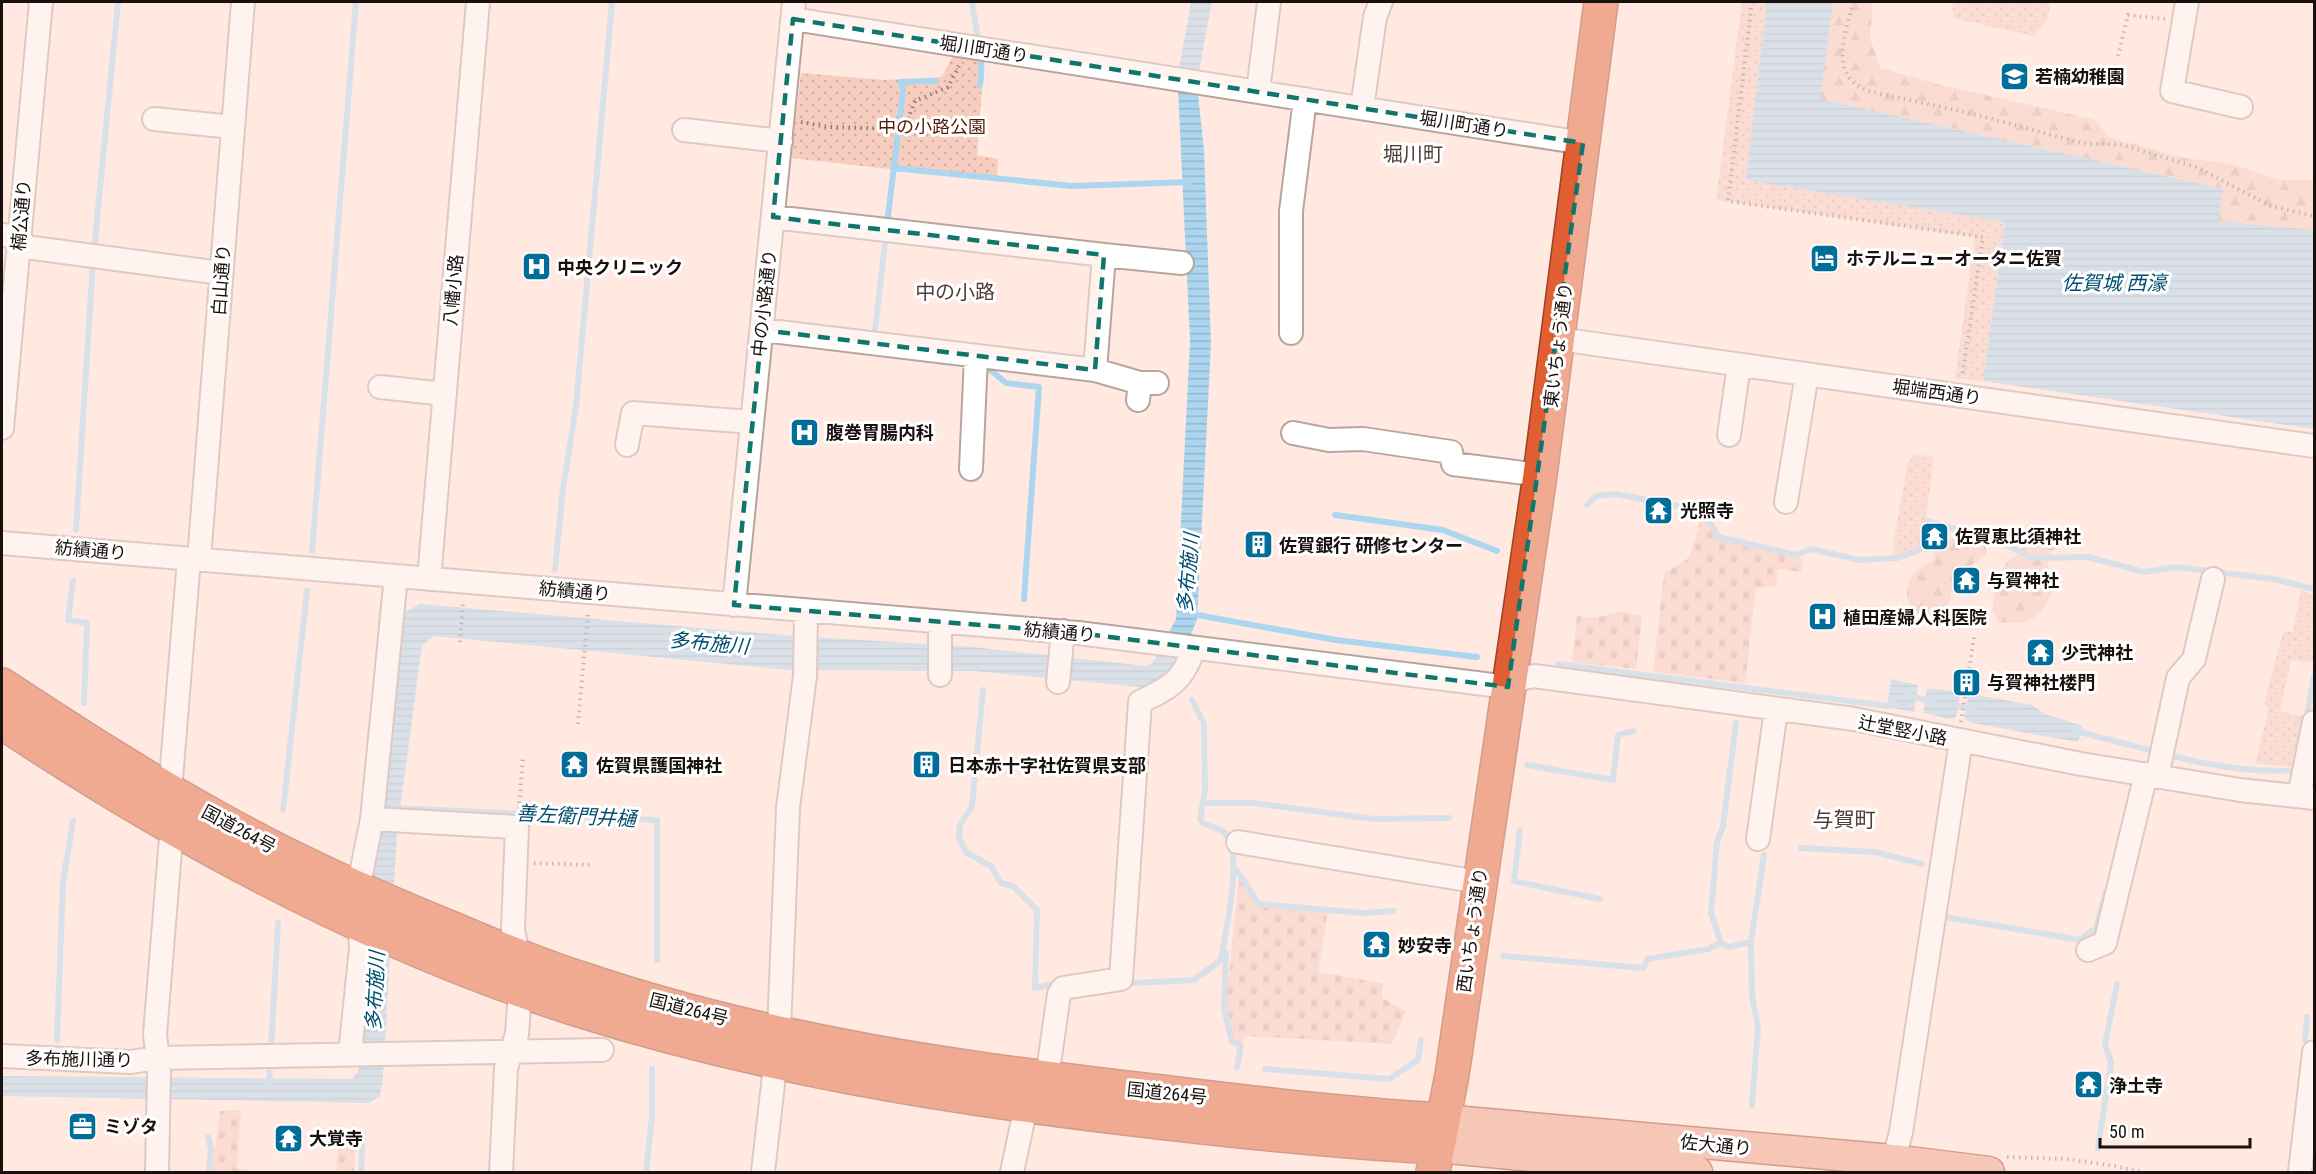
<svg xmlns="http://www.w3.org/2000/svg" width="2316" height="1174" viewBox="0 0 2316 1174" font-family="'Roboto Condensed','Noto Sans JP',sans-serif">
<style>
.forest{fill:url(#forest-firs)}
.cemetery{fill:url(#cemetery-stones)}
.park{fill:url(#park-dots)}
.water{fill:url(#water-rules)}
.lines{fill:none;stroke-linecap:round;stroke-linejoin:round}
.stream{stroke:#acd6ef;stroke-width:6}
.minor-casing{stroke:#b9a59e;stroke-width:26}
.major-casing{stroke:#9a4325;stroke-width:33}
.highway-casing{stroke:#9a4325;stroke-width:36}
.path{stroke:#8a7c76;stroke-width:4;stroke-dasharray:1.5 4.5;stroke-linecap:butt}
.minor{stroke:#fff;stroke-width:22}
.major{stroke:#ec9e83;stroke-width:30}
.highway{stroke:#e05e31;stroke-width:33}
.marked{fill:none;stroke:#0f766e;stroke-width:4.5;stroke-dasharray:12 8;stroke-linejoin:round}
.labels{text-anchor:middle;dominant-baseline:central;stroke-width:6;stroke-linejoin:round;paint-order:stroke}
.street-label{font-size:18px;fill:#18110e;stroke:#fff}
.poi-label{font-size:18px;font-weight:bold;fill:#18110e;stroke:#fff;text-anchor:start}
.park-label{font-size:18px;fill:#531c09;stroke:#fff}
.neighbourhood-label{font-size:20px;fill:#4f3e38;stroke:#fff}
.water-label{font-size:20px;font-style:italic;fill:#004f71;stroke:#fff}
.quarter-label{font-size:21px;fill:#4f3e38;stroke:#fff}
</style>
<defs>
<pattern id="forest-firs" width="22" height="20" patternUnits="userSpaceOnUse" patternTransform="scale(1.5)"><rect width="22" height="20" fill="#f7cdbf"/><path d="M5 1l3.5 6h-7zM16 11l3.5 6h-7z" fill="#d3afa3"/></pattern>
<pattern id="cemetery-stones" width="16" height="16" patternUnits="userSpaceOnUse" patternTransform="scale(1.5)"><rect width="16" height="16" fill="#f7cdbf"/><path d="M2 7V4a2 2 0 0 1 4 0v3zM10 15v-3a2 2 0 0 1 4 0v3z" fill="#d3afa3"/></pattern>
<pattern id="park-dots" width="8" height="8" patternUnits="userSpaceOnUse" patternTransform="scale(1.5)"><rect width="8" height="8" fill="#f7cdbf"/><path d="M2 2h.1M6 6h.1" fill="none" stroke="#d3afa3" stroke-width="1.8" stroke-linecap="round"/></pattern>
<pattern id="water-rules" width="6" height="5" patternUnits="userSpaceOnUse" patternTransform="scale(1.5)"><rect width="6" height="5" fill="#acd6ef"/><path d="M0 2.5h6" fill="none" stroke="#93b7cc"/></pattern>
</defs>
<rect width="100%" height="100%" fill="#ffe9e1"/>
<path class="forest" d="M 1833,2 L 1873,2 L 1870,38 L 1880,68 L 1937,84 L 2096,120 L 2108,137 L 2185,158 L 2233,164 L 2278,180 L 2314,180 L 2314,230 L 2217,221 L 2222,189 L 1819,99 Z
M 1976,532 L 1986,542 L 1986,555 L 1953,578 C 1951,600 1950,610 1931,623 C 1897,606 1900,576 1933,560 L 1934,548 L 1961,534 Z
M 2028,535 L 2056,538 L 2057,547 L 2049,554 L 2048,565 L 2054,587 C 2043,616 2031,627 1999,622 L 1992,610 L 1997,576 L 2009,560 L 2021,553 Z"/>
<path class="cemetery" d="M 1704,509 L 1720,536 L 1803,558 L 1801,572 L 1778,569 L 1776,586 L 1756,588 L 1745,683 L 1653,672 L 1664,574 L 1689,558 Z
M 1623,611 L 1642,616 L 1636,669 L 1572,662 L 1577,616 L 1595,618 Z
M 1239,877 L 1258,906 L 1328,911 L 1318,972 L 1383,983 L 1382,998 L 1406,1011 L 1392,1044 L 1245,1036 L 1240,1046 L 1232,1044 L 1226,1004 Z
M 241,1110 L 237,1168 L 247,1169 L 247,1172 L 212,1172 L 220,1111 Z
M 357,1130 L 354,1172 L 336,1172 L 338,1135 Z"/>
<path class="park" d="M 1742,2 L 1767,2 L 1747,180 L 2005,222 L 1983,381 L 1955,378 L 1975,237 L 1716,200 Z
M 1952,2 L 2050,2 L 2048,18 L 2034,36 L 1953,18 Z
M 953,55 L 984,60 L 977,155 L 998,159 L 997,181 L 791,158 L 801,73 L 886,80 L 942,77 Z
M 1915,454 L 1934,457 L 1926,518 L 1919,549 L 1895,556 L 1893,543 L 1908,462 Z
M 2301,590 L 2314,595 L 2314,655 L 2313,662 L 2291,660 L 2280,711 L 2302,716 L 2292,766 L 2255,764 L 2269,709 L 2264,703 L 2283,632 L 2293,632 Z"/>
<path class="water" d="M 1191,2 L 1212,2 L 1199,71 L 1198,94 L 1204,150 L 1211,344 L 1197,620 L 1174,673 L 1151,688 L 975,671 L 789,670 L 434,636 L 422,645 L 397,832 L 383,1078 L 380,1096 L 369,1103 L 2,1096 L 2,1076 L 352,1079 L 358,1072 L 373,861 L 401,624 L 405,612 L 420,604 L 782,635 L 974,647 L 1145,666 L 1152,664 L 1176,619 L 1190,341 L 1178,89 L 1179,68 Z
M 1767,2 L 1833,2 L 1820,99 L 2223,189 L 2218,221 L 2314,230 L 2314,429 L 1983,381 L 2005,222 L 1746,180 Z
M 1891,679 L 1918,685 L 1914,712 L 1887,707 Z
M 1927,688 L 1952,691 L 1960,697 L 1956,717 L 1950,719 L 1923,713 Z
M 1981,696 L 2032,705 L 2045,714 L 2083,726 L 2078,742 L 1973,723 L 1964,719 L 1968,697 Z"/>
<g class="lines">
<path class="stream" d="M 972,2 C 975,29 985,56 980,85
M 893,168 L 1072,186 L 1189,182
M 887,225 L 903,91 L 901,82 L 936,81
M 94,251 L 118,2
M 874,338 L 886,235
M 984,365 L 1006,383 L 1039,387 L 1024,599
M 1587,505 L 1596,496 L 1616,494 L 1704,511 L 1718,537 L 1796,555 L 1811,549 L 1859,560 L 1897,558 L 1920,550 L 1927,521 L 2000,542 L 2033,558 L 2088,557 L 2144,572 L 2176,567 L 2273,579 L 2314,589
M 1335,515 L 1443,530 L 1497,551
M 76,530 L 93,261
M 312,551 L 356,2
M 555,570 L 563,488 L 576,407 L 612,2
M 73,581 L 68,620 L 87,623 L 84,703
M 1192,614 L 1336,640 L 1477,657
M 1558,664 L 1888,706 L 1892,703
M 983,690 L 972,806 L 960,825 L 959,838 L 967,853 L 991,866 L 1001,883 L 1013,886 L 1037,910 L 1035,988 L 1058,983
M 1908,696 L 1933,701
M 1192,700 L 1204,724 L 1205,790 L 1200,820 C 1206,828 1217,826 1224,832 C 1245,852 1225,932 1221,960 L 1226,953 L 1224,1009 L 1232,1042 L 1241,1045 L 1237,1067
M 1952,705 L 1974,709
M 2306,721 L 2314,677
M 1736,723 L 1723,826 L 1717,842 L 1711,912 L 1721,943 L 1728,947 L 1751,942
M 2075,731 C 2148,748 2222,776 2297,770 L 2298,766
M 1527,765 L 1613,780 L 1618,735 L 1634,731
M 1203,803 L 1253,803 L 1374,819 L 1449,818
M 394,808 L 657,820 L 657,960
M 283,810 L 307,591
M 1520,830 L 1514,881 L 1600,899
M 1801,848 L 1875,852 L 1922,864
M 1234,870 L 1237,871 L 1259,904 L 1364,913 L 1394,911
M 1945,917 L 2080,940 L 2096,928 L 2106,892
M 1503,956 L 1643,968 L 1648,959 L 1708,949 L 1721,943
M 1133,983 L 1194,980 L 1221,960
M 57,1040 L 63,882 L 73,821
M 2305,1040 L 2307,1017
M 1265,1069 L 1389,1079 L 1418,1060 L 1421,1040
M 269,1085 L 278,923
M 1752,1105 L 1758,1027 L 1752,995 L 1751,942 L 1764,855
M 208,1137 L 211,1149 L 209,1172
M 2098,1148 L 2111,1063 L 2105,1044 L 2117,984
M 361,1172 L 363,1133
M 646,1172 L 652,1117 L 652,1069"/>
<defs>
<path id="minor" d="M 2187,2 L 2172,91 L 2241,107
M 793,19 L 1583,143
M 1258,92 L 1269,2
M 1362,108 L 1375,17 L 1381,2
M 154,119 L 233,127
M 684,130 L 781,141
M 2,235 L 19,237 L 26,247 L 221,273
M 1104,255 L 1182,263
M 762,330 L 1095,370 L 1104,255 L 773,217
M 1291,333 L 1291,211 L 1305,99
M 1559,339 L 2314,446
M 1095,370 L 1140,383
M 380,387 L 445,394
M 1138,400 L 1140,383 L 1157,383
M 2,428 L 41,2
M 1293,433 L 1329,440 L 1363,439 L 1451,452 L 1453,464 L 1540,475
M 1729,435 L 1739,365
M 627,445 L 633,413 L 752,422
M 971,469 L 976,356
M 1786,502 L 1807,374
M 2,543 L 1078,633 L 1508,687 L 1524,678 L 1534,676 L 1854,719 L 2081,764 L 2240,790 L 2314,798
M 199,559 L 243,2
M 429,579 L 478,2
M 734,605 L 794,2
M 940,675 L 940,622
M 1058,682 L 1063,631
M 2157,776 L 2178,678 L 2194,659 L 2213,579
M 2299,796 L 2314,722
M 372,819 L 517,827 L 513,929 L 518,956 L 519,1005 L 517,1034 L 506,1068 L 501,1172
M 1758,839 L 1776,710
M 1238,842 L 1479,882
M 358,889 L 372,819 L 396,576
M 2088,950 L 2105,943 L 2146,774
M 350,1054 L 361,948 L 360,925
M 2,1056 L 130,1062 L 157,1058 L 602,1050
M 1047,1078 L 1059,994 L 1063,988 L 1121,979 L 1140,702 C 1171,687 1183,681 1194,648
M 157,1172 L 159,1072 L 155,1034 L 172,826 L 170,791 L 189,559
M 763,1172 L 779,1031 L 788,808 L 805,676 L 806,611
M 1012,1172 L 1026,1106
M 1891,1172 L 1901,1132 L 1961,741
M 2300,1172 L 2314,1052"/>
<path id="major" d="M 1443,1120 L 1893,1160 L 1989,1172
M 1438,1147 L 1697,1172"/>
<path id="highway" d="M 2,685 C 72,731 143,777 217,818 C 293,861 373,896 453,929 C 495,947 538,965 582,979 C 768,1042 966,1070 1161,1092 C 1254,1103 1349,1115 1443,1120
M 2,722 C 178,839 370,943 573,1008 C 755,1066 944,1097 1134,1119 C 1235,1131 1336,1142 1438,1147
M 1433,1172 L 1452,1075 L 1540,475 L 1601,2"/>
</defs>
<use href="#minor" class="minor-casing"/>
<use href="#major" class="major-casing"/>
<use href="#highway" class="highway-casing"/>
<path class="path" d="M 1752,2 L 1728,201 L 1983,237 L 1962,377
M 1853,2 C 1846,35 1827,74 1868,91 L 1965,112 L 2082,143 L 2123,145 L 2196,167 L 2271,206 L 2314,216
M 2118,56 L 2128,15 L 2165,19
M 801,122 L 829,127 L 904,129 L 915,101 L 948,87 L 959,66
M 460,642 L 463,603
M 1961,722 L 1974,637
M 578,724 L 588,612
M 519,809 L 523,757
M 534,863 L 591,865
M 2007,1157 L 2067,1159 L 2115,1166 L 2141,1172"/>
<use href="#minor" class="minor"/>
<use href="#major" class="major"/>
<use href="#highway" class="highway"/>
</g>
<path d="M0 0H2316V1174H0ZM 793,19 L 1583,143 L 1508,687 L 1078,633 L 734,605 L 762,330 L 1095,370 L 1104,255 L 773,217 Z" fill="#ffe9e1" fill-opacity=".55" fill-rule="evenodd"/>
<path class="marked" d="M 793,19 L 1583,143 L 1508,687 L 1078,633 L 734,605 L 762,330 L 1095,370 L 1104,255 L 773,217 Z"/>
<defs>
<symbol id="school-square" viewBox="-11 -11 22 22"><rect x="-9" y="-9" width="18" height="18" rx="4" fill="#016e9a" stroke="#fff"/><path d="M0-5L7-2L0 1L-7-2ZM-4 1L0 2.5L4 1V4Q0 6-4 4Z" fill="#fff"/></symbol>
<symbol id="hotel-square" viewBox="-11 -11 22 22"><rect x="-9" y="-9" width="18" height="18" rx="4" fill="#016e9a" stroke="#fff"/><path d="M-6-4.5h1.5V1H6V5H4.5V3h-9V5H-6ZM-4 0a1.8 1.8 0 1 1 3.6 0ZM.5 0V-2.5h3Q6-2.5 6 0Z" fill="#fff"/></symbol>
<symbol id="hospital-square" viewBox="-11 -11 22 22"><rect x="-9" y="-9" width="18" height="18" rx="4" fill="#016e9a" stroke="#fff"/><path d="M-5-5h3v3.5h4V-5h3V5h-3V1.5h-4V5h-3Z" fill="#fff"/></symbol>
<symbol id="temple-square" viewBox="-11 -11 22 22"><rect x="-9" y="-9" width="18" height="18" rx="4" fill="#016e9a" stroke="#fff"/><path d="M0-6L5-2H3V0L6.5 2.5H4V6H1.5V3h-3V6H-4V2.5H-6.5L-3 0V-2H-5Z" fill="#fff"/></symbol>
<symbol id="building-square" viewBox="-11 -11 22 22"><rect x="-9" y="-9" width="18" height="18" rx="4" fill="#016e9a" stroke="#fff"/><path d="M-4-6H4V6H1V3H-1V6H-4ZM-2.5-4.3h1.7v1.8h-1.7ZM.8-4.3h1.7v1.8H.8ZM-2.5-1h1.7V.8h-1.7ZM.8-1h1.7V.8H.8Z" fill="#fff"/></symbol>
<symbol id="office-square" viewBox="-11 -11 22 22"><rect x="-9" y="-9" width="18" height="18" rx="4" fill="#016e9a" stroke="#fff"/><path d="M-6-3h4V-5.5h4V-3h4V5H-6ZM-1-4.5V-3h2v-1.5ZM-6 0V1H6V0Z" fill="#fff"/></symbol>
</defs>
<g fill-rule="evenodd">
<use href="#school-square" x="1998" y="60" width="33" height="33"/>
<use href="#hotel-square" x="1808" y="242" width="33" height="33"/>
<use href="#hospital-square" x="520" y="250" width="33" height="33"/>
<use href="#hospital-square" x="788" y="416" width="33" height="33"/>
<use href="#temple-square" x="1642" y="494" width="33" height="33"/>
<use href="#temple-square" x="1918" y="520" width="33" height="33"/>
<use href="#building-square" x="1242" y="528" width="33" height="33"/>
<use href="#temple-square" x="1950" y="564" width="33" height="33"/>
<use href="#hospital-square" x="1806" y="600" width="33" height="33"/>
<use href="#temple-square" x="2024" y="636" width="33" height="33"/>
<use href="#building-square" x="1950" y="666" width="33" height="33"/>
<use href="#temple-square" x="558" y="748" width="33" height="33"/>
<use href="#building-square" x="910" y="748" width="33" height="33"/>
<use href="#temple-square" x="1360" y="928" width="33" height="33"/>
<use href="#temple-square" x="2072" y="1068" width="33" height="33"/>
<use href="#office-square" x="66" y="1110" width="33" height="33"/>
<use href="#temple-square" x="272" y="1122" width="33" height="33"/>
</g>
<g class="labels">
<g class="street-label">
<text transform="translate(984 49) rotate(9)">堀川町通り</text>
<text transform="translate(1464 124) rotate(9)">堀川町通り</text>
<text transform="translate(21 215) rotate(-85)">楠公通り</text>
<text transform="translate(221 280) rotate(-86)">白山通り</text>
<text transform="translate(453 290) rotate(-85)">八幡小路</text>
<text transform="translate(764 303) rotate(-84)">中の小路通り</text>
<text transform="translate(1558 345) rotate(-83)">東いちょう通り</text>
<text transform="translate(1937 392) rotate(8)">堀端西通り</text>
<text transform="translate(91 550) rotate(5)">紡績通り</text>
<text transform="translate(575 591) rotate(5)">紡績通り</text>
<text transform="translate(1060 632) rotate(5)">紡績通り</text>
<text transform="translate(1903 730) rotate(11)">辻堂竪小路</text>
<text transform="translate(239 829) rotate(28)">国道264号</text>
<text transform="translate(1472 930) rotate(-82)">西いちょう通り</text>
<text transform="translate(689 1009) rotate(14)">国道264号</text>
<text transform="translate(79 1059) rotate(1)">多布施川通り</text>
<text transform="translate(1167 1093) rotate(6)">国道264号</text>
<text transform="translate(1716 1145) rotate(6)">佐大通り</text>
</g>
<g class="poi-label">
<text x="2035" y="76">若楠幼稚園</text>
<text x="1846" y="258">ホテルニューオータニ佐賀</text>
<text x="557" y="267">中央クリニック</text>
<text x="826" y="432">腹巻胃腸内科</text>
<text x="1680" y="510">光照寺</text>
<text x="1955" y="536">佐賀恵比須神社</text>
<text x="1279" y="545">佐賀銀行 研修センター</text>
<text x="1987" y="580">与賀神社</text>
<text x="1843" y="617">植田産婦人科医院</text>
<text x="2061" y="652">少弐神社</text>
<text x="1987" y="682">与賀神社楼門</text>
<text x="596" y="765">佐賀県護国神社</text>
<text x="948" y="765">日本赤十字社佐賀県支部</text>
<text x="1398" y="945">妙安寺</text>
<text x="2109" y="1085">浄土寺</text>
<text x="104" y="1126">ミゾタ</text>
<text x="309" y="1138">大覚寺</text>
</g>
<g class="park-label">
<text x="932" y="126">中の小路公園</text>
</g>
<g class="neighbourhood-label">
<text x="1413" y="154">堀川町</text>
<text x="955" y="292">中の小路</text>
</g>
<g class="water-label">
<text x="2114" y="283">佐賀城 西濠</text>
<text transform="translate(1188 573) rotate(-85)">多布施川</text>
<text transform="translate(709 643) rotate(5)">多布施川</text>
<text transform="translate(576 816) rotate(3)">善左衛門井樋</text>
<text transform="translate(375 991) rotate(-87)">多布施川</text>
</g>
<g class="quarter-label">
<text x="1844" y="820">与賀町</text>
</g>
</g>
<rect width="2316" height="1174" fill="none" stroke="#18110e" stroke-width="6"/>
<path d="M2100 1138v9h150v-9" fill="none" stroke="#18110e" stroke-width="3"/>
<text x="2109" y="1138" font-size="18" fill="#18110e" stroke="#ffffff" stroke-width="4.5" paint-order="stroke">50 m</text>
</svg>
